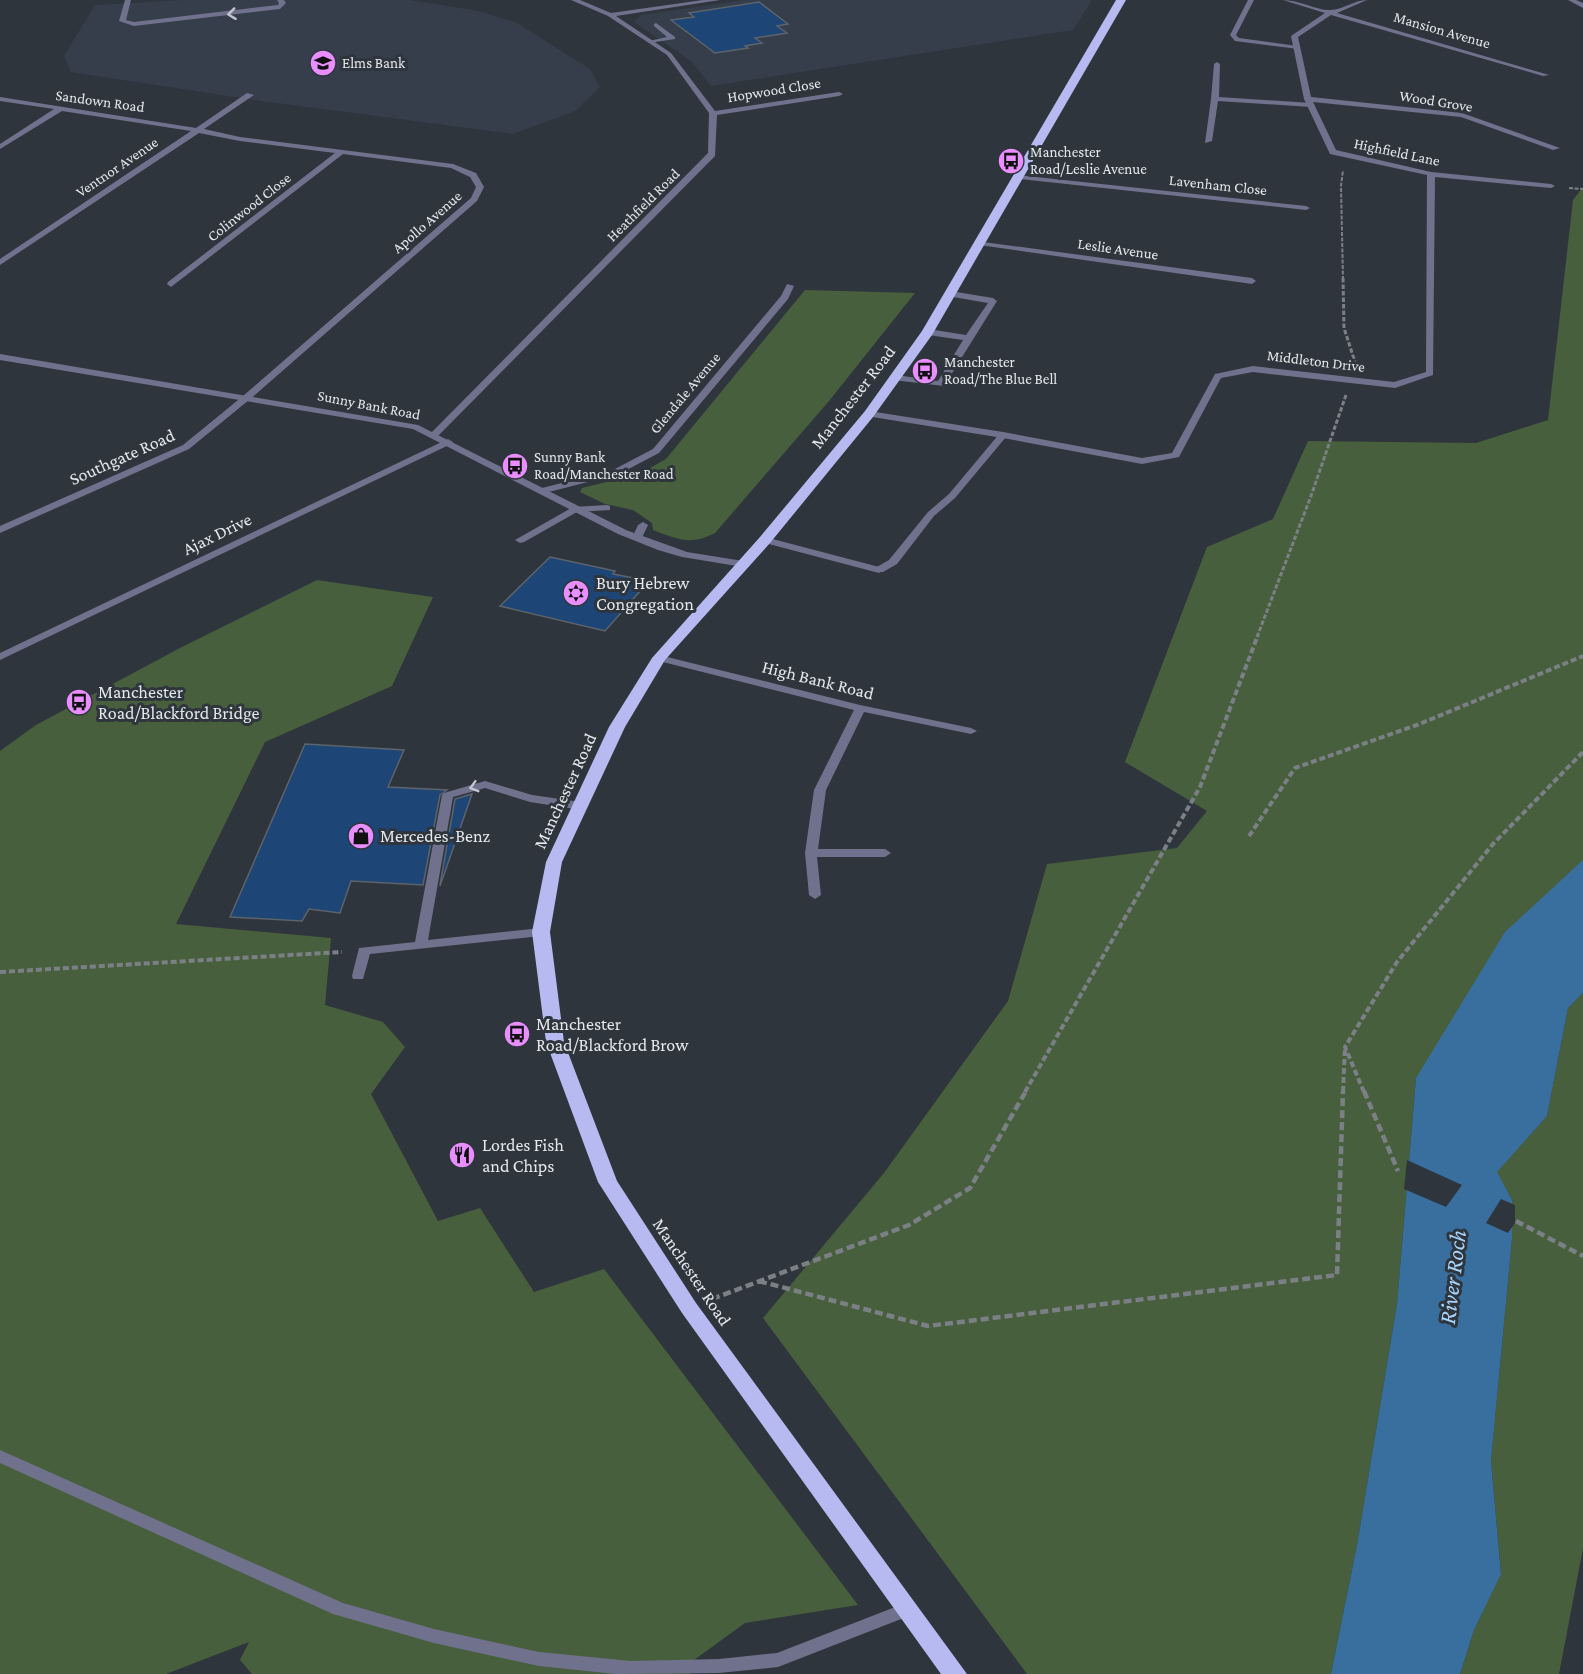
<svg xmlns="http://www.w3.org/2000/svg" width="1583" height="1674" viewBox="0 0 1583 1674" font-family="'Crimson Pro',serif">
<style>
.built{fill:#353e4a}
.green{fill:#485f3d}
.water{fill:#396f9e}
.pier{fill:#2f353c}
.building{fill:#1d4575;stroke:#5d636b;stroke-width:1.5}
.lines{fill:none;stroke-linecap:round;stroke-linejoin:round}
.path-far3{stroke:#7b8086;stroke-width:2;stroke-dasharray:4 1.5;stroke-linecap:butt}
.path-far2{stroke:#7b8086;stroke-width:3;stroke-dasharray:4.5 2;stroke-linecap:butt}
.path-far1{stroke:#7b8086;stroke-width:4;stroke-dasharray:6 3;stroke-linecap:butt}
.path{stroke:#7b8086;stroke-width:4.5;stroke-dasharray:8 4;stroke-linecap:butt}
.service{fill:#70728d;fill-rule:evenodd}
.minor{fill:#70728d;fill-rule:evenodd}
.tertiary{fill:#70728d;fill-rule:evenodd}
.trunk{fill:#b6baf0;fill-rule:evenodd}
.oneway{stroke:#c1c5d0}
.labels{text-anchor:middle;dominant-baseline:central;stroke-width:6;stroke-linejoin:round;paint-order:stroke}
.far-street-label{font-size:15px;fill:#e4e8ec;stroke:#2f353c}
.far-poi-label{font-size:15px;fill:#e4e8ec;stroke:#2f353c;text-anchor:start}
.street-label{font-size:18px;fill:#e4e8ec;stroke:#2f353c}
.poi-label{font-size:18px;fill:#e4e8ec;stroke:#2f353c;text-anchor:start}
.near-water-label{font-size:24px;font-style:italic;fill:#a8d5fe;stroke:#2f353c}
</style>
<rect width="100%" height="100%" fill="#2f353c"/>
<path class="built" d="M 182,0 L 410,0 L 479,11 L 517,23 L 590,69 L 600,87 L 575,111 L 513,134 L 254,100 L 71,72 L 64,56 L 95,5 Z
M 744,0 L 1092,0 L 1073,30 L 711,86 L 691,61 L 634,22 L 641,15 Z"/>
<path class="green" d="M 1583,187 L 1583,870 L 1416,1078 L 1397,1304 L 1357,1545 L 1331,1674 L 1027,1674 L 763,1318 L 884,1173 L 1008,1001 L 1047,864 L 1177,848 L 1207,811 L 1125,762 L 1207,547 L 1273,519 L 1308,441 L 1476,443 L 1548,420 L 1573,200 Z
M 805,290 L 915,293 L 829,401 L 715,533 C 690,546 677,539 653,530 L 652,523 L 633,510 L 605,504 L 580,492 L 582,488 L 639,474 L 666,459 Z
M 317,580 L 433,597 L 392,686 L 265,742 L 176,924 L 331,938 L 325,1005 L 383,1022 L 405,1047 L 371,1094 L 438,1221 L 480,1208 L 534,1292 L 604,1269 L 858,1605 L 745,1623 L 683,1668 L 691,1674 L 252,1674 L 240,1660 L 249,1642 L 166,1674 L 0,1674 L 0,751 L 36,725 L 180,648 Z
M 1583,993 L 1583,1548 L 1559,1674 L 1460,1674 L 1474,1630 L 1501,1573 L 1491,1461 L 1512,1239 L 1512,1200 L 1496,1172 L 1547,1116 L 1568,1008 Z"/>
<path class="water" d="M 1583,860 L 1583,993 L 1568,1008 L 1547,1116 L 1497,1172 L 1512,1200 L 1512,1239 L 1491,1461 L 1501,1574 L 1474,1630 L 1460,1674 L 1331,1674 L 1357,1545 L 1397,1304 L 1416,1078 L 1505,932 Z"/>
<path class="pier" d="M 1407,1160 L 1462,1185 L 1446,1207 L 1404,1189 Z
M 1501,1199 L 1515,1205 L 1515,1223 L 1508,1233 L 1486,1223 Z"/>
<path class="building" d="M 759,2 L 788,24 L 777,26 L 787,33 L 755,38 L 762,43 L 745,46 L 748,48 L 715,53 L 671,20 L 694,17 L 689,13 Z
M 550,557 L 615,571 L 613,574 L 649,581 L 605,631 L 500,606 Z
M 305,744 L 404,750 L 388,787 L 447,790 L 440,795 L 423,885 L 351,881 L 340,913 L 309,909 L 302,921 L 230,917 Z
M 472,794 L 440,886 L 440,885 L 455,799 Z"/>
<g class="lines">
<path class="path-far3" d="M 1569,188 L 1583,189
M 1343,280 L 1341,186 L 1343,170"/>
<path class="path-far2" d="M 1343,278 L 1344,328 L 1355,362
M 1257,637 L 1311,496 L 1346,395"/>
<path class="path-far1" d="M 1249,836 L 1295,768 L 1417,725 L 1583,656
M 0,972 L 342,952
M 1025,1092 L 1200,787 L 1258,635
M 1343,1092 L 1345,1047
M 1364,1092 L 1345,1047 L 1397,962 L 1493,844 L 1583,752"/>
<path class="path" d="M 1364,1091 L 1398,1171
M 1516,1221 L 1583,1256
M 759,1281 L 928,1326 L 1337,1275 L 1343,1091
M 712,1299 L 909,1225 L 970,1188 L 1026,1091"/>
<path class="service" d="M 125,0 L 131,0 L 126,20 L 134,22 L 278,5 L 279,3 L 277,0 L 284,0 L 286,3 L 280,9 L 134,26 L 119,21 Z
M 1248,0 L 1254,0 L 1236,35 L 1239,38 L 1297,46 L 1300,48 L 1299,49 L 1235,41 L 1230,35 Z
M 656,23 L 675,37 L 675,39 L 649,43 L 649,41 L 667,37 L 654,26 L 654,24 Z
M 1217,62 L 1220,64 L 1219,97 L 1311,103 L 1315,105 L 1311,107 L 1218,101 L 1212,141 L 1205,143 L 1211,99 L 1214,64 Z
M 950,291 L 993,298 L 997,301 L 944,386 L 893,380 L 891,378 L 896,375 L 938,381 L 963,340 L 928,335 L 924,332 L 928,329 L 966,335 L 988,303 L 947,296 L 947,292 Z
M 1003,432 L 1006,433 L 1006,437 L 955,498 L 934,516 L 897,564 L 883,572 L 875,572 L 874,570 L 875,568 L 889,560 L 928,512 L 949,494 L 1000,433 Z
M 607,505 L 610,506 L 610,510 L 577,512 L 524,542 L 520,543 L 515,540 L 573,507 Z
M 643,522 L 648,525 L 641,540 L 633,540 L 632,538 L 638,525 Z
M 485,781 L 532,795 L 581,802 L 587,806 L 581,810 L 530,802 L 485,788 L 453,797 L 428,940 L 541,928 L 547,932 L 541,936 L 370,954 L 363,979 L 353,979 L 352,976 L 359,948 L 415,942 L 442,795 L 444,793 Z
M 0,1450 L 343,1603 L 434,1629 L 539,1652 L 631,1661 L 719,1659 L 777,1653 L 908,1602 L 914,1604 L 917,1609 L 914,1614 L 778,1667 L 719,1673 L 616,1674 L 539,1666 L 434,1643 L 333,1614 L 0,1463 Z"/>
<path class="minor" d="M 571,0 L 580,0 L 611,13 L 703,0 L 720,0 L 616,16 L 671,53 L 715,111 L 839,92 L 843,94 L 839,96 L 717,115 L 715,156 L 437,437 L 431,437 L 431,433 L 708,153 L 709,113 L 667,55 L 608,16 Z
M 1283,0 C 1299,0 1319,11 1330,10 C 1343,10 1354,0 1367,0 L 1337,13 L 1549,75 L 1543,76 L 1331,15 L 1298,37 L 1311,97 L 1462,113 L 1560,148 L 1553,150 L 1461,117 L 1313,102 L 1336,150 L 1431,172 L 1551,184 L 1555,186 L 1551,188 L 1435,177 L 1433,375 L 1395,388 L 1253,372 L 1221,378 L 1179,457 L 1142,464 L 1003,438 L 866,416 L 864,414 L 869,411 L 1003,432 L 1142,458 L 1172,453 L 1215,374 L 1253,366 L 1394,382 L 1426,372 L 1427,175 L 1330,154 L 1304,99 L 1291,36 L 1325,13 Z
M 1568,0 L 1576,0 L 1583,3 L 1583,8 Z
M 247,93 L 254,95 L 204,129 L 240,137 L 453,164 L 476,173 L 484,187 L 477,201 L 249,400 L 189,449 L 0,533 L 0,526 L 183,445 L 243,396 L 471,198 L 476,187 L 470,177 L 451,168 L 343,154 L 171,287 L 167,284 L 168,282 L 335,153 L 240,141 L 199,133 L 0,265 L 0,259 L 191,131 L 62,111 L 0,149 L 0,144 L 54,109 L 0,101 L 0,97 L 196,128 Z
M 1017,175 L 1306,206 L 1310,208 L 1306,210 L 1020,179 L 1017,179 Z
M 976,241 L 1252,278 L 1256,281 L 1252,284 L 979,245 L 975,243 Z
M 787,284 L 794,286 L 788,299 L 659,453 L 619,474 L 541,494 L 538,493 L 538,489 L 613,470 L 653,449 L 781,296 Z
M 448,439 L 453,442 L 451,444 L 0,660 L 0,653 Z
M 765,537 L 883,568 L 884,570 L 879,573 L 761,542 L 760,540 Z
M 659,655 L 860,705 L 971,728 L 977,731 L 971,734 L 864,712 L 826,790 L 818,849 L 885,849 L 891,853 L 885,857 L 817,857 L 821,895 L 815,899 L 809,895 L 805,853 L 814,790 L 854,710 L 655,660 L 654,658 Z"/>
<path class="tertiary" d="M 0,354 L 418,425 L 626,530 L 687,552 L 743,561 L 748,564 L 743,567 L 682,557 L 658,550 L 618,534 L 413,429 L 0,360 Z"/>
<path class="trunk" d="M 1116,0 L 1126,0 L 932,335 L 873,417 L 770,543 L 665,660 L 625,727 L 562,862 L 550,932 L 564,1042 L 617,1181 L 696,1303 L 967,1674 L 941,1674 L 682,1313 L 598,1182 L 546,1042 L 532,932 L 546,862 L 609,727 L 652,658 L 760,537 L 865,411 L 922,331 Z"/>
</g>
<defs><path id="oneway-chevron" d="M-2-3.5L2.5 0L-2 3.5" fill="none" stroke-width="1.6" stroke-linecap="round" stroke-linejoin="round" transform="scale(1.5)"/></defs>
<g class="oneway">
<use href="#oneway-chevron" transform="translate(232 14) rotate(173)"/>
<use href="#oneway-chevron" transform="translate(474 787) rotate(164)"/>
</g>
<defs>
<symbol id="school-disc" viewBox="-11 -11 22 22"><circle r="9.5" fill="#e98efe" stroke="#2f353c"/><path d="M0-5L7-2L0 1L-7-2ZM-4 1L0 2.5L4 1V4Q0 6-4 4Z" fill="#111"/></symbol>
<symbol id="bus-disc" viewBox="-11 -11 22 22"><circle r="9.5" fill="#e98efe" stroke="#2f353c"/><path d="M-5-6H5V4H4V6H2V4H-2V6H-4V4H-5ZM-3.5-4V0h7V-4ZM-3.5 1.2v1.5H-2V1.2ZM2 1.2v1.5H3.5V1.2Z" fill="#111"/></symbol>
<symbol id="synagogue-disc" viewBox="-11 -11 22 22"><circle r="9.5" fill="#e98efe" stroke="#2f353c"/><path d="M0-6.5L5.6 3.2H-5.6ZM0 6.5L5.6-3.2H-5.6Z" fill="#111"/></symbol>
<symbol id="shop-disc" viewBox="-11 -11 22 22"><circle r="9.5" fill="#e98efe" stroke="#2f353c"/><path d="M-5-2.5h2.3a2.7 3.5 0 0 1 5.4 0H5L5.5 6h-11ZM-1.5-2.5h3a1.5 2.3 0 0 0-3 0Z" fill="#111"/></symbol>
<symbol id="restaurant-disc" viewBox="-11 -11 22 22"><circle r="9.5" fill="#e98efe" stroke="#2f353c"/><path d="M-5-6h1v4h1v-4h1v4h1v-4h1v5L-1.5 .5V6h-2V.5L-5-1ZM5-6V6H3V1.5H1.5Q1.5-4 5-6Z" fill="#111"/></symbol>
</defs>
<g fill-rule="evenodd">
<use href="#school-disc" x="308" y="48" width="30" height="30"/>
<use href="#bus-disc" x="996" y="146" width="30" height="30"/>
<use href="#bus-disc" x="910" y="356" width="30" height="30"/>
<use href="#bus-disc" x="500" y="451" width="30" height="30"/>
<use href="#synagogue-disc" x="561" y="578" width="30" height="30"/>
<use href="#bus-disc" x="64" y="687" width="30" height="30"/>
<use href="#shop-disc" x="346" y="821" width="30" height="30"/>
<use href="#bus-disc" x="502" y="1019" width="30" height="30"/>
<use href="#restaurant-disc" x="447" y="1140" width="30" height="30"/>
</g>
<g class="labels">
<g class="far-street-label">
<text transform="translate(1442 30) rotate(16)">Mansion Avenue</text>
<text transform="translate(774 90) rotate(-9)">Hopwood Close</text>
<text transform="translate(100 101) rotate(8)">Sandown Road</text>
<text transform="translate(1436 101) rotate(9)">Wood Grove</text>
<text transform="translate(1397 152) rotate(12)">Highfield Lane</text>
<text transform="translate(117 167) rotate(-34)">Ventnor Avenue</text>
<text transform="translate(1218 185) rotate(6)">Lavenham Close</text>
<text transform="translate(643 205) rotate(-45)">Heathfield Road</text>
<text transform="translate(249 207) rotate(-38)">Colinwood Close</text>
<text transform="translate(427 222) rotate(-41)">Apollo Avenue</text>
<text transform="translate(1118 249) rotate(8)">Leslie Avenue</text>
<text transform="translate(1316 361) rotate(7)">Middleton Drive</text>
<text transform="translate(685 393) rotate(-50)">Glendale Avenue</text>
<text transform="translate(369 405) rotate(11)">Sunny Bank Road</text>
</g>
<g class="far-poi-label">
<text x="342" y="63">Elms Bank</text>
<text x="1030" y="152">Manchester<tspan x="1030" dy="17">Road/Leslie Avenue</tspan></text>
<text x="944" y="362">Manchester<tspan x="944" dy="17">Road/The Blue Bell</tspan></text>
<text x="534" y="457">Sunny Bank<tspan x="534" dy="17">Road/Manchester Road</tspan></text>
</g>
<g class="street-label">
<text transform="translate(853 397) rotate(-52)">Manchester Road</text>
<text transform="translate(122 457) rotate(-24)">Southgate Road</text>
<text transform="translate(217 534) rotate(-26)">Ajax Drive</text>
<text transform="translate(818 680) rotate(14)">High Bank Road</text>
<text transform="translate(565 791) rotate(-65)">Manchester Road</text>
<text transform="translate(692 1272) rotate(56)">Manchester Road</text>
</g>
<g class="poi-label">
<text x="596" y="583">Bury Hebrew<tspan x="596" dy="21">Congregation</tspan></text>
<text x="98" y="692">Manchester<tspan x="98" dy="21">Road/Blackford Bridge</tspan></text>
<text x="380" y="836">Mercedes-Benz</text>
<text x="536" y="1024">Manchester<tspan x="536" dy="21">Road/Blackford Brow</tspan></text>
<text x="482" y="1145">Lordes Fish<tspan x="482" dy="21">and Chips</tspan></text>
</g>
<g class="near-water-label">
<text transform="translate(1452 1277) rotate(-83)">River Roch</text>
</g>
</g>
</svg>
